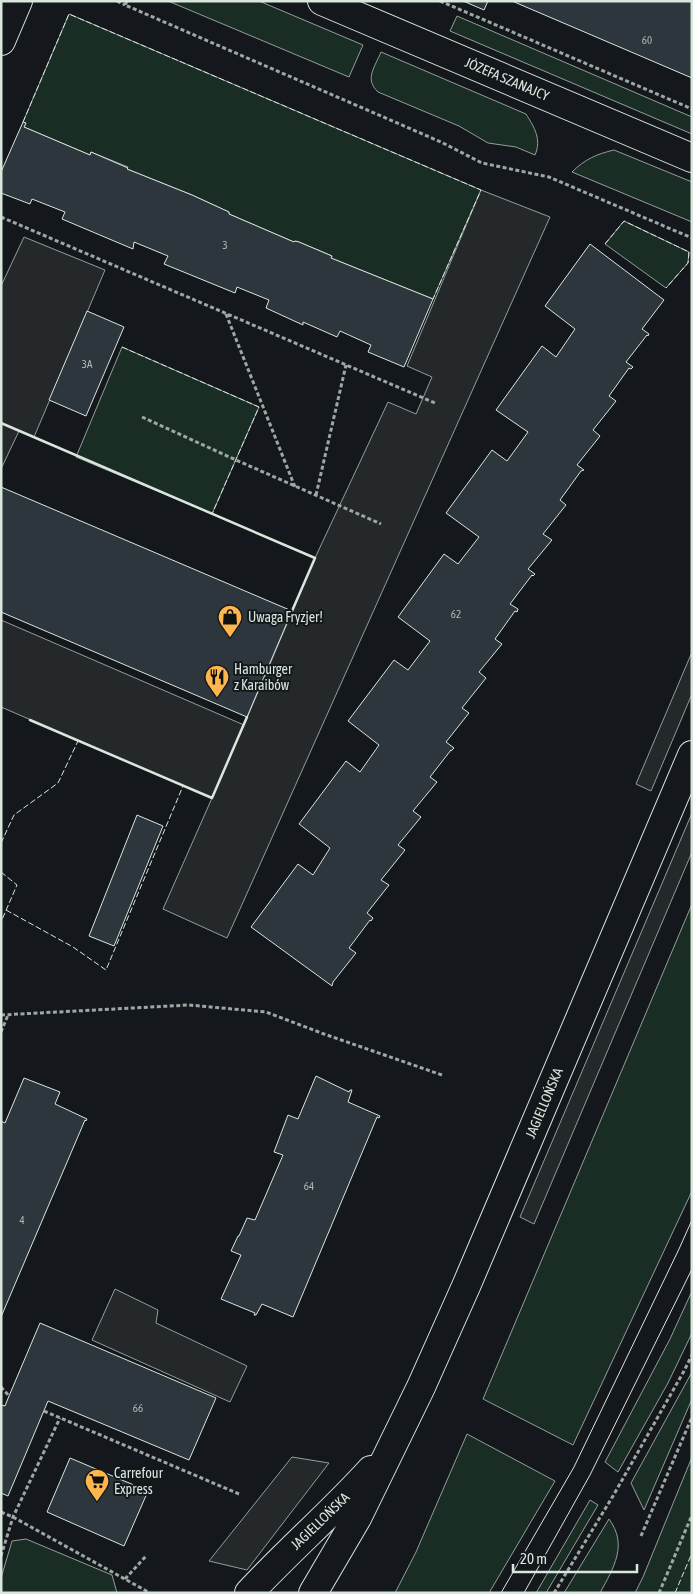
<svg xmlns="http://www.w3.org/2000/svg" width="693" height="1594" viewBox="0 0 693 1594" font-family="'Asap Condensed',sans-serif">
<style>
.green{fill:#1a2d24;stroke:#939e99}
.parking{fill:#24282b;stroke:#939e99}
.building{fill:#2c363c;stroke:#d8e6dc}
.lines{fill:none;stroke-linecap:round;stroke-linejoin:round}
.minor-casing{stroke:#d8e6dc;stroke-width:30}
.path{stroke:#9da8a2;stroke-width:3;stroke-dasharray:4 2.5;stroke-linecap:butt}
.minor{stroke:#14181c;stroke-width:28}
.tram{stroke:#d8e6dc;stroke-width:1}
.fence{stroke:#d8e6dc;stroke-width:1;stroke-dasharray:6 2.5;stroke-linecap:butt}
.wall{stroke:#d8e6dc;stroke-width:2.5}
.labels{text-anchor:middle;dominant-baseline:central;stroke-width:4;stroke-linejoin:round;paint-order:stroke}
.number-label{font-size:11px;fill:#adbab4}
.street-label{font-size:14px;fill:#d8e6dc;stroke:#14181c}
.poi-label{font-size:14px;fill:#d8e6dc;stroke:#14181c;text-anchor:start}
</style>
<rect width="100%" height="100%" fill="#14181c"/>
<path class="green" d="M 168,1 L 259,1 L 363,45 L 349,77 Z
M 69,14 L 481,190 L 433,299 L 331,258 L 332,256 L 299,242 L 295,241 L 294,242 L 229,214 L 229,212 L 192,195 L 127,169 L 128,167 L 91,152 L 90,155 L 24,127 L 26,123 L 23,122 Z
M 457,16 L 692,117 L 692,134 L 450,31 Z
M 381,52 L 526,114 C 534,127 542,139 535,155 L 516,147 L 488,143 L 459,126 L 378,92 C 364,79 375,67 381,52 Z
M 614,150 L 692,182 L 692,222 L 572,172 C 585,159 597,154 614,150 Z
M 624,221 L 689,252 L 688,263 L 666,288 L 605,244 Z
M 122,347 L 259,407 L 212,514 L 76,457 Z
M 692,904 L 692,1191 L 573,1445 L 483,1399 Z
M 692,1291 L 692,1333 L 668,1383 L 618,1472 L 605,1462 L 670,1339 Z
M 692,1372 L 692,1399 L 644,1510 L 631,1483 Z
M 467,1434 L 555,1481 L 489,1593 L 395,1593 L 416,1552 Z
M 692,1457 L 692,1593 L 635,1593 L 643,1577 Z
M 590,1500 L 598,1505 L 546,1593 L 536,1593 Z
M 609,1519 C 628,1545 614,1567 600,1593 L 564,1593 Z
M 26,1539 L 112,1575 L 117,1593 L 1,1593 L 1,1578 L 12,1541 Z"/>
<path class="parking" d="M 481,190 L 550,217 L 227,938 L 163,909 L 212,798 L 1,707 L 1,620 L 244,725 L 315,558 L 388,402 L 416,414 L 432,377 L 407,366 Z
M 24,237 L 105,270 L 34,437 L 19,431 L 1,469 L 1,286 Z
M 692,652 L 692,694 L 651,791 L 636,784 Z
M 692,813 L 692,852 L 534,1224 L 520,1217 Z
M 115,1289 L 158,1310 L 156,1323 L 247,1366 L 230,1402 L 92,1340 Z
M 292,1457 L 329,1463 L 247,1570 L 209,1561 Z"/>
<path class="building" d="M 463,1 L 488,1 L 484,10 Z
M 512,1 L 692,1 L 692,78 Z
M 23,122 L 26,123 L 24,127 L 90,155 L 91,152 L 128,168 L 127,169 L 192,195 L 229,212 L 229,214 L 294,242 L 295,241 L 299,242 L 332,256 L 331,258 L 433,299 L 404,367 L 368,352 L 371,345 L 340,331 L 337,337 L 303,322 L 303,325 L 266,308 L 269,300 L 237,287 L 235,293 L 164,264 L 168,256 L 134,242 L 133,249 L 62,219 L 65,212 L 32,199 L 30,204 L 1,193 L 1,172 Z
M 590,244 L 664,300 L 642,329 L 649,334 L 648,336 L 647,335 L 626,362 L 633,367 L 631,369 L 629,368 L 609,396 L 616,401 L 593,430 L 600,436 L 577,465 L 584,470 L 581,471 L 560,500 L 566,505 L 543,534 L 552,540 L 528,569 L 535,574 L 533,576 L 532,575 L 510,604 L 518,609 L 517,612 L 515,611 L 495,639 L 502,644 L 479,672 L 486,678 L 462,708 L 469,713 L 446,742 L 454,748 L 451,751 L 451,750 L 430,777 L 437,782 L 413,811 L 421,817 L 398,845 L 405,850 L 381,880 L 389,885 L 367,913 L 373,918 L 371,921 L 370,920 L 349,948 L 356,953 L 333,982 L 332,986 L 251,927 L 298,864 L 313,875 L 330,848 L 299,824 L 346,761 L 360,772 L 379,745 L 348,721 L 394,660 L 408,670 L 430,641 L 398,617 L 444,554 L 458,564 L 479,537 L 446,513 L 492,450 L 507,461 L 528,432 L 496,410 L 542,346 L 556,357 L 575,329 L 545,306 Z
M 87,311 L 124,327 L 86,416 L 49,400 Z
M 1,487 L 292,611 L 247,717 L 1,612 Z
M 137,815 L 163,826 L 114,946 L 89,936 Z
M 316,1076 L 349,1092 L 350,1090 L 352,1090 L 348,1102 L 380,1116 L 379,1118 L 377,1117 L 293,1317 L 262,1304 L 256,1315 L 254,1315 L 255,1313 L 221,1299 L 241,1255 L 231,1251 L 238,1236 L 239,1236 L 247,1218 L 255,1220 L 283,1155 L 274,1152 L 288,1115 L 298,1119 Z
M 24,1078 L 60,1092 L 55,1104 L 87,1119 L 86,1121 L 85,1120 L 1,1317 L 1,1121 L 5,1123 Z
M 40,1323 L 216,1398 L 189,1460 L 48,1401 L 8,1496 L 1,1493 L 1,1405 L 5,1406 L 9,1396 Z
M 70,1458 L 148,1491 L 124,1546 L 47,1512 Z"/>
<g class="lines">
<defs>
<path id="minor" d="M 322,1 L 692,158
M 1,41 L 18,1
M 249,1593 C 288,1551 332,1513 371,1470
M 313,1593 L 357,1518 L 421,1387 L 467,1284 L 692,755"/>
</defs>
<use href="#minor" class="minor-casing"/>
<path class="path" d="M 117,1 L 125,5
M 127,1 L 125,5 L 441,142 L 482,163 L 549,177 L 692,238
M 440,1 L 692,109
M 1,217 L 435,403
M 226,314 L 295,487
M 142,417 L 236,460 L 381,524
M 316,495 L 346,365
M 1,1015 L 189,1005 L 266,1012 L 324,1034 L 442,1075
M 1,1032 L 8,1015
M 1,1387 L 9,1396
M 44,1411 L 239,1494
M 1,1512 L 13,1517 L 150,1593
M 641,1536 L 692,1417
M 1,1556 L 13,1517 L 60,1418
M 125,1579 L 147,1555
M 554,1593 L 613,1496 L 684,1371 L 692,1355
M 659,1593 L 692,1515"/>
<use href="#minor" class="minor"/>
<path class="tram" d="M 501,1593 L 574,1467 L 679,1249 L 692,1220
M 524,1593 L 590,1475 L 692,1269"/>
<path class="fence" d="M 23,122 L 69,14 L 481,190 L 433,299
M 605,244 L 624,221 L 689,252 L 688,263 L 666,288
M 122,347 L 259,407 L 212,514
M 1,843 L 14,815 L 58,783 L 78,741
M 1,872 L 17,885 L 1,922
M 6,910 L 73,947 L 106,970 L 183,786
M 675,1593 L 692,1553"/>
<path class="wall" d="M 1,423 L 315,558 L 292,611
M 30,720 L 212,798 L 247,717"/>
</g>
<defs>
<symbol id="shop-pin" viewBox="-11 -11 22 30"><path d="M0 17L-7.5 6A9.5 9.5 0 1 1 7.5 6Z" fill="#ffb74d" stroke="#14181c"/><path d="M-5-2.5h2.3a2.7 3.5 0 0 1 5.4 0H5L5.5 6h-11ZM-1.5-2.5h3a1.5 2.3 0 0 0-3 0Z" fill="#111"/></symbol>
<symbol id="restaurant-pin" viewBox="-11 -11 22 30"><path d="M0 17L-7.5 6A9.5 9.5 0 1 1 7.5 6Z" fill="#ffb74d" stroke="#14181c"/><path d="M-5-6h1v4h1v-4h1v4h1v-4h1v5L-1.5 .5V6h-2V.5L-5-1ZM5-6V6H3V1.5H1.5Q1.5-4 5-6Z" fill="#111"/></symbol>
<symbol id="supermarket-pin" viewBox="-11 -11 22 30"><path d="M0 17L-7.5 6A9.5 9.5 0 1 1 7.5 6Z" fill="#ffb74d" stroke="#14181c"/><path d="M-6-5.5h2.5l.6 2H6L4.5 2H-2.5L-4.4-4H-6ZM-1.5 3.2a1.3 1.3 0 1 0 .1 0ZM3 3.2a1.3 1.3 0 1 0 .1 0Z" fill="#111"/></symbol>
</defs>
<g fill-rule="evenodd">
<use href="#shop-pin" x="216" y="603" width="28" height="38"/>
<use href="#restaurant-pin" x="203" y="663" width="28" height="38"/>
<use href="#supermarket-pin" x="83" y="1467" width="28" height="38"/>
</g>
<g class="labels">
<g class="number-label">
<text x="647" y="40">60</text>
<text x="225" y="245">3</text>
<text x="87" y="364">3A</text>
<text x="456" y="614">62</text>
<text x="309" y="1186">64</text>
<text x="22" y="1220">4</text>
<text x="138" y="1408">66</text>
</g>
<g class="street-label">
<text transform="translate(507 79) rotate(23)">JÓZEFA SZANAJCY</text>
<text transform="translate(544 1103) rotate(-67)">JAGIELLOŃSKA</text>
<text transform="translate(320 1521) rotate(-44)">JAGIELLOŃSKA</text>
</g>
<g class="poi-label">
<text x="248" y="617">Uwaga Fryzjer!</text>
<text x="234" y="669">Hamburger<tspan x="234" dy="16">z Karaibów</tspan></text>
<text x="114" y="1473">Carrefour<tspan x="114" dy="16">Express</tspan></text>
</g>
</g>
<rect width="693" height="1594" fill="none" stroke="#d8e6dc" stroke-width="5"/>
<path d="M513 1564v8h124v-8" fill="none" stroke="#d8e6dc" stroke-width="2.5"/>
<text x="520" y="1564" font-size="15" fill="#d8e6dc" stroke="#14181c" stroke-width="4" paint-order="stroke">20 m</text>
</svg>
